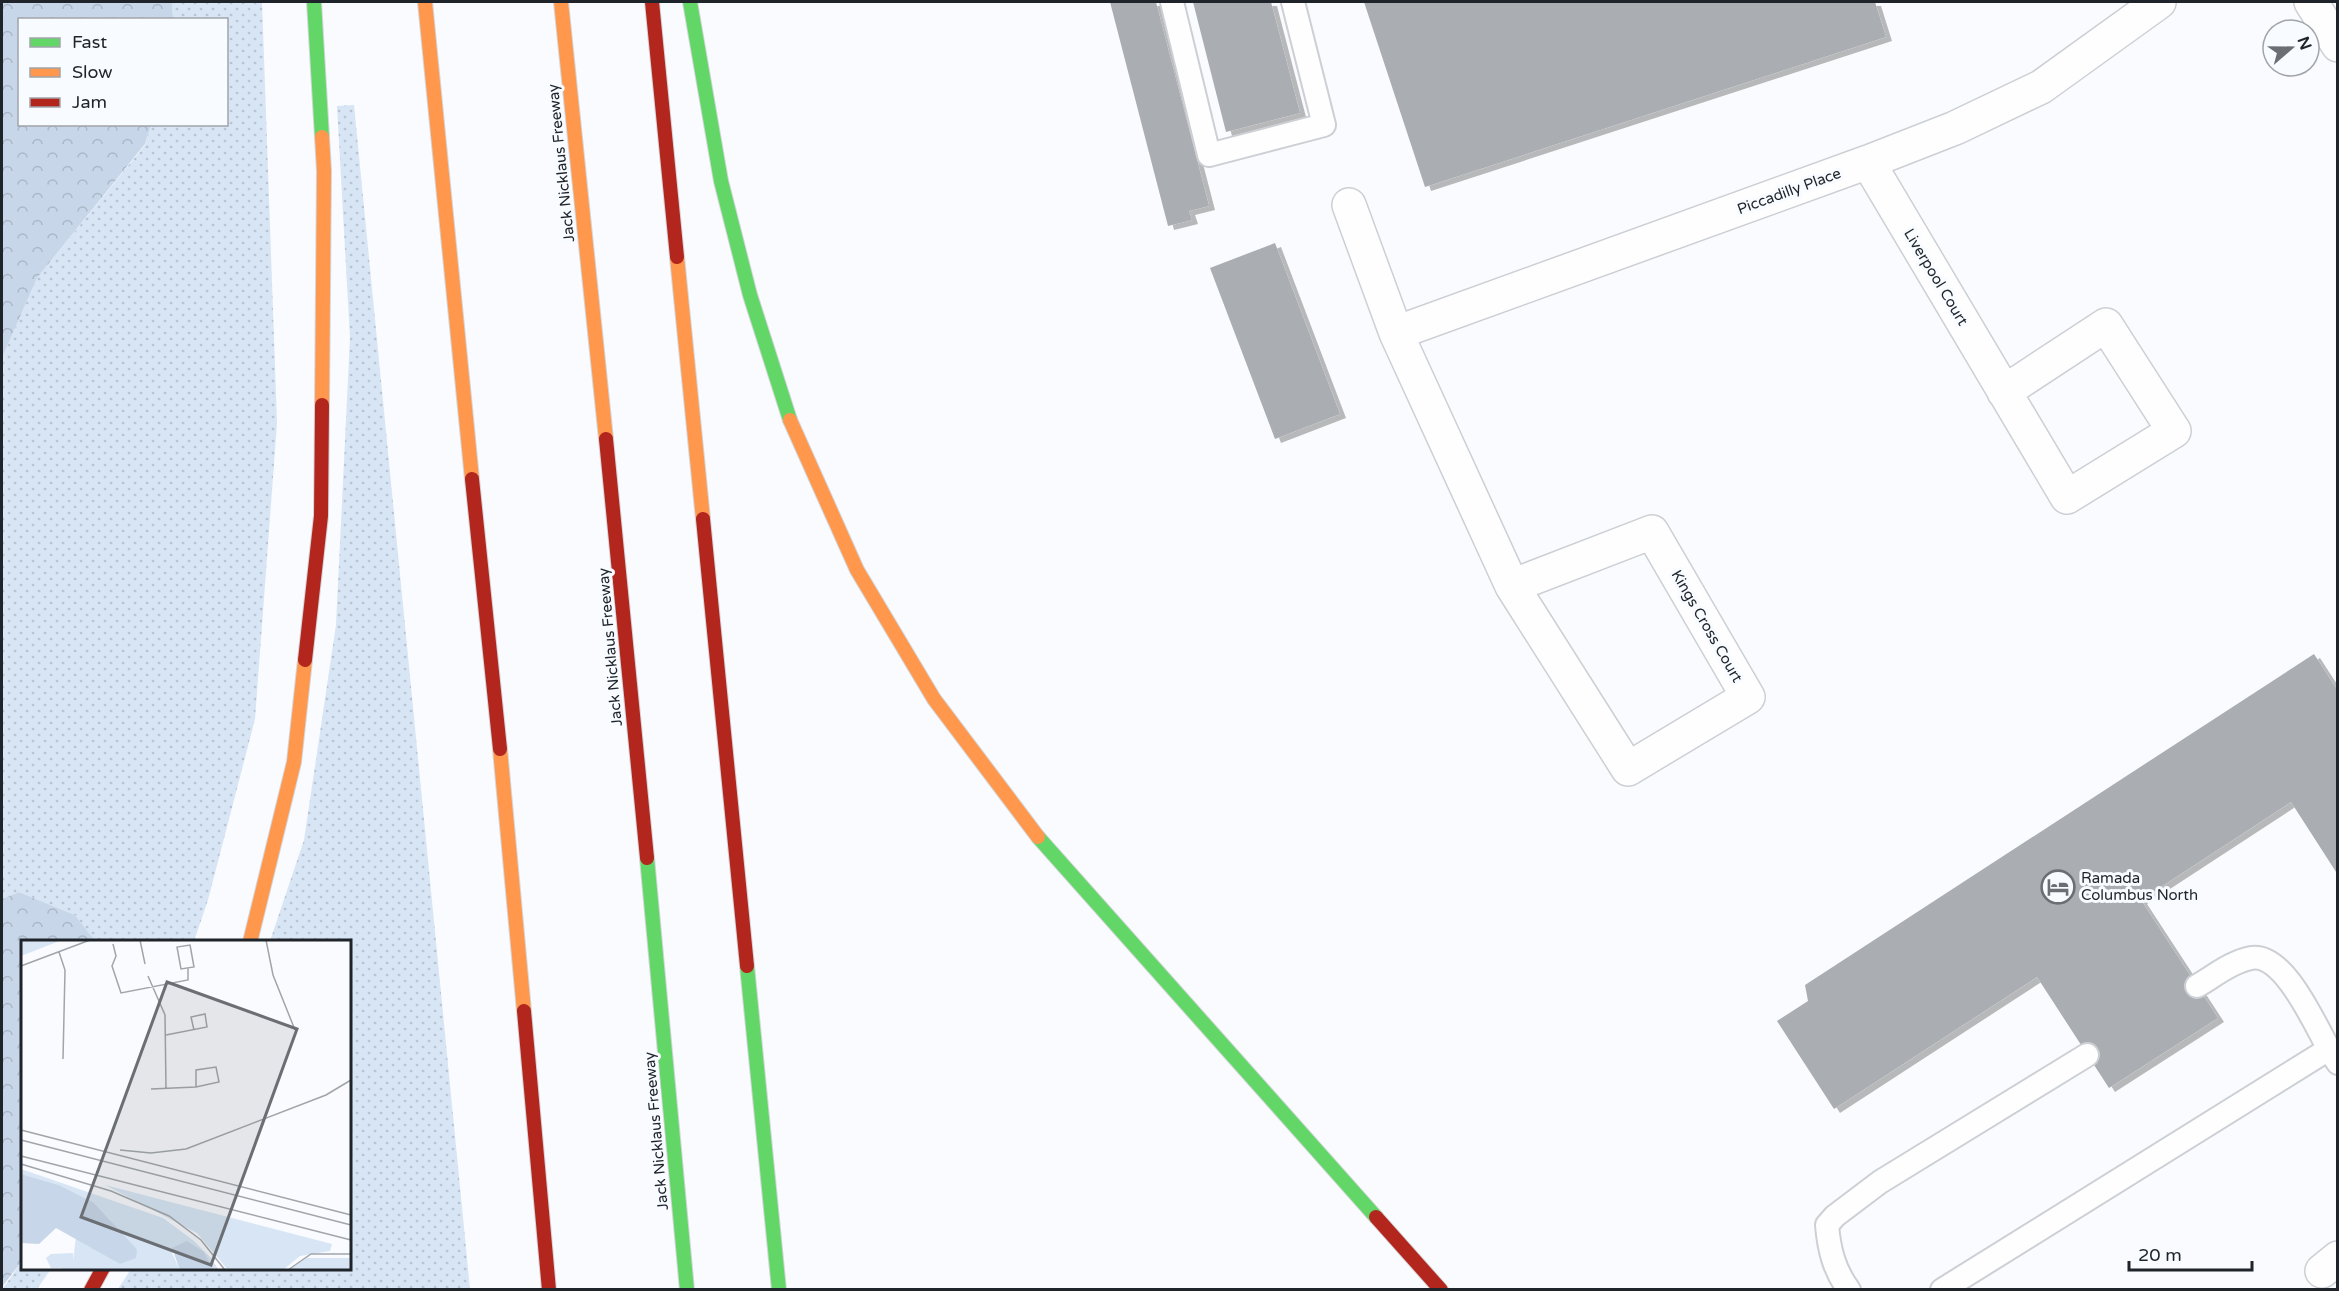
<svg xmlns="http://www.w3.org/2000/svg" width="2339" height="1291" viewBox="0 0 2339 1291" font-family="'Varela Round',sans-serif">
<style>
.grass{fill:url(#grass-dots)}
.forest{fill:url(#forest-crowns)}
.building{fill:#aaadb2;filter:url(#shadow)}
.lines{fill:none;stroke-linecap:round;stroke-linejoin:round}
.lane-casing{stroke:#ccd0d4;stroke-width:26}
.street-casing{stroke:#ccd0d4;stroke-width:36}
.fast-casing{stroke:#d4d6d9;stroke-width:16}
.slow-casing{stroke:#d4d6d9;stroke-width:16}
.jam-casing{stroke:#d4d6d9;stroke-width:16}
.lane{stroke:#fefeff;stroke-width:22}
.street{stroke:#fefeff;stroke-width:33}
.fast{stroke:#63d668;stroke-width:14}
.slow{stroke:#ff974d;stroke-width:14}
.jam{stroke:#b3261e;stroke-width:14}
.labels{text-anchor:middle;dominant-baseline:central;stroke-width:6;stroke-linejoin:round;paint-order:stroke}
.street-label{font-size:15px;fill:#1e242a;stroke:#f8fbff}
.poi-label{font-size:15px;fill:#1e242a;stroke:#f8fbff;text-anchor:start}
.inset-road{fill:none;stroke:#a1a5a9;stroke-width:1.5}
.view{fill:#6b6f74;fill-opacity:0.15;stroke:#6b6f74;stroke-width:3}
.inset-edge{fill:none;stroke:#1e242a;stroke-width:3}
</style>
<defs>
<pattern id="grass-dots" width="8" height="8" patternUnits="userSpaceOnUse" patternTransform="scale(1.5)"><rect width="8" height="8" fill="#d7e5f5"/><path d="M2 2h.1M6 6h.1" fill="none" stroke="#b8c4d2" stroke-width="1.8" stroke-linecap="round"/></pattern>
<pattern id="forest-crowns" width="20" height="18" patternUnits="userSpaceOnUse" patternTransform="scale(1.5)"><rect width="20" height="18" fill="#c7d6e9"/><path d="M2 6a3 3 0 1 1 6 0M12 15a3 3 0 1 1 6 0" fill="none" stroke="#aab8c8"/></pattern>
<filter id="shadow"><feDropShadow dx="6" dy="4" stdDeviation="0" flood-color="#0004"/></filter>
</defs>
<rect width="100%" height="100%" fill="#f9fbfe"/>
<path class="grass" d="M 172,2 L 262,2 L 277,423 L 255,719 L 208,900 L 194,941 L 95,942 L 75,915 L 19,892 L 2,899 L 2,358 L 37,278 L 145,145 L 151,125 L 226,124 L 226,20 L 173,19 Z
M 354,105 L 470,1289 L 118,1289 L 131,1269 L 350,1268 L 350,942 L 270,941 L 304,840 L 336,625 L 350,338 L 337,106 Z
M 22,1261 L 22,1268 L 51,1269 L 37,1289 L 2,1290 Z"/>
<path class="forest" d="M 2,2 L 172,2 L 173,19 L 20,20 L 20,124 L 151,125 L 145,144 L 37,278 L 2,358 Z
M 19,892 L 75,915 L 95,941 L 22,942 L 22,1261 L 2,1287 L 2,899 Z"/>
<path class="building" d="M 1110,2 L 1156,2 L 1209,206 L 1189,211 L 1192,220 L 1168,226 Z
M 1193,2 L 1271,2 L 1300,113 L 1226,132 Z
M 1364,2 L 1875,2 L 1886,37 L 1425,187 Z
M 1275,243 L 1340,414 L 1275,439 L 1210,268 Z
M 2314,654 L 2338,691 L 2338,875 L 2291,802 L 2141,900 L 2218,1018 L 2109,1088 L 2037,977 L 1834,1109 L 1777,1021 L 1808,1001 L 1805,985 Z"/>
<g class="lines">
<defs>
<path id="lane" d="M 1172,2 L 1209,155 L 1324,125 L 1293,2
M 2197,986 C 2213,977 2231,962 2251,958 C 2284,952 2315,1025 2329,1049
M 1849,1290 C 1834,1270 1829,1249 1827,1225 L 1835,1216 L 1880,1182 L 2087,1055
M 1942,1290 L 2329,1049 L 2338,1063"/>
<path id="street" d="M 2311,2 L 2338,45
M 1868,162 L 2067,497 L 2174,431 L 2106,325 L 2004,392
M 1349,205 L 1396,333 L 1512,586 L 1628,769 L 1748,697 L 1652,532 L 1512,586
M 1396,333 L 1868,162 L 1955,128 L 2041,87 L 2159,2
M 2322,1271 L 2338,1258"/>
<path id="fast" d="M 314,2 L 322,137
M 690,2 L 721,181 L 750,295 L 790,420
M 1038,837 L 1376,1217
M 647,858 L 687,1290
M 747,966 L 779,1290"/>
<path id="slow" d="M 425,2 L 472,479
M 561,2 L 606,439
M 677,257 L 703,519
M 322,405 L 324,171 L 322,137
M 790,420 L 857,570 L 934,699 L 1038,837
M 500,749 L 524,1011
M 250,942 L 294,762 L 305,660"/>
<path id="jam" d="M 652,2 L 677,257
M 606,439 L 647,858
M 472,479 L 500,749
M 703,519 L 747,966
M 305,660 L 321,516 L 322,405
M 524,1011 L 549,1290
M 1376,1217 L 1441,1290
M 91,1290 L 103,1268"/>
</defs>
<use href="#lane" class="lane-casing"/>
<use href="#street" class="street-casing"/>
<use href="#fast" class="fast-casing"/>
<use href="#slow" class="slow-casing"/>
<use href="#jam" class="jam-casing"/>
<use href="#lane" class="lane"/>
<use href="#street" class="street"/>
<use href="#fast" class="fast"/>
<use href="#slow" class="slow"/>
<use href="#jam" class="jam"/>
</g>
<defs>
<symbol id="hotel-ring" viewBox="-11 -11 22 22"><circle r="9.5" fill="#f8fbff" stroke="#6b6f74" stroke-width="1.5"/><path d="M-6-4.5h1.5V1H6V5H4.5V3h-9V5H-6ZM-4 0a1.8 1.8 0 1 1 3.6 0ZM.5 0V-2.5h3Q6-2.5 6 0Z" fill="#6b6f74"/></symbol>
</defs>
<g fill-rule="evenodd">
<use href="#hotel-ring" x="2039" y="868" width="38" height="38"/>
</g>
<g class="labels">
<g class="street-label">
<text transform="translate(561 163) rotate(-96)">Jack Nicklaus Freeway</text>
<text transform="translate(1789 191) rotate(-20)">Piccadilly Place</text>
<text transform="translate(1936 277) rotate(59)">Liverpool Court</text>
<text transform="translate(1707 626) rotate(60)">Kings Cross Court</text>
<text transform="translate(610 647) rotate(-95)">Jack Nicklaus Freeway</text>
<text transform="translate(656 1131) rotate(-95)">Jack Nicklaus Freeway</text>
</g>
<g class="poi-label">
<text x="2081" y="878">Ramada<tspan x="2081" dy="17">Columbus North</tspan></text>
</g>
</g>
<g transform="translate(21 940)">
<rect width="330" height="330" fill="#f9fbfe"/>
<path d="M 0,229 L 142,278 L 173,301 L 189,317 L 198,330 L 193,330 L 183,312 L 151,313 L 159,330 L 40,330 L 44,321 L 52,321 L 55,297 L 99,324 L 116,309 L 72,262 L 38,245 L 0,234 ZM 84,245 L 311,304 L 309,311 L 279,316 L 262,330 L 207,330 L 176,293 ZM 286,318 L 330,318 L 330,330 L 268,330 Z" fill="#d7e5f5"/>
<path d="M 0,234 L 38,245 L 72,262 L 116,309 L 115,318 L 99,324 L 35,288 L 18,304 L 0,303 ZM 166,301 L 183,312 L 193,330 L 159,330 L 151,308 Z" fill="#c7d6e9"/>
<path d="M 0,0 L 41,0 L 0,16 ZM 52,313 L 52,321 L 44,322 L 44,328 L 30,328 L 25,318 L 30,314 Z" fill="#d7e5f5"/>
<path class="inset-road" d="M 119,0 L 124,24M 245,0 L 252,35 L 274,90M 92,4 L 95,16 L 91,26 L 100,53 L 167,40 L 167,28M 169,5 L 173,27 L 160,29 L 156,7 ZM 38,12 L 44,30 L 42,119M 0,26 L 69,0M 127,36 L 144,75 L 145,149M 145,95 L 186,87 L 184,74 L 170,77 L 173,90M 130,149 L 175,147 L 198,142 L 195,127 L 175,130 L 175,147M 0,190 L 330,275M 0,200 L 330,285M 99,210 L 130,213 L 165,209 L 305,155 L 330,140M 0,216 L 330,300M 0,224 L 90,251 L 148,276 L 180,300 L 204,330M 267,330 L 290,314 L 330,314"/>
<path class="view" d="M 146,42 L 276,89 L 190,325 L 60,277 Z"/>
<rect width="330" height="330" class="inset-edge"/>
</g>
<rect width="2339" height="1291" fill="none" stroke="#1e242a" stroke-width="6"/>
<rect x="18" y="18" width="210" height="108" fill="#f8fbff" stroke="#a1a5aa" stroke-width="1.5"/>
<rect x="30" y="38" width="30" height="9" fill="#63d668" stroke="#a1a5aa" stroke-width="1.5"/>
<text x="72" y="48" font-size="18" fill="#1e242a">Fast</text>
<rect x="30" y="68" width="30" height="9" fill="#ff974d" stroke="#a1a5aa" stroke-width="1.5"/>
<text x="72" y="78" font-size="18" fill="#1e242a">Slow</text>
<rect x="30" y="98" width="30" height="9" fill="#b3261e" stroke="#a1a5aa" stroke-width="1.5"/>
<text x="72" y="108" font-size="18" fill="#1e242a">Jam</text>
<g transform="translate(2291 48) rotate(70)"><circle r="28" fill="#f8fbff" stroke="#a1a5aa" stroke-width="1.5"/>
<path d="M0-4.5L10 22L0 15L-10 22Z" fill="#6b6f74"/>
<text y="-9" font-size="16" font-weight="bold" text-anchor="middle" fill="#1e242a">N</text>
</g>
<path d="M2129 1261v9h123v-9" fill="none" stroke="#1e242a" stroke-width="3"/>
<text x="2138" y="1261" font-size="18" fill="#1e242a" stroke="#f8fbff" stroke-width="4.5" paint-order="stroke">20 m</text>
</svg>
